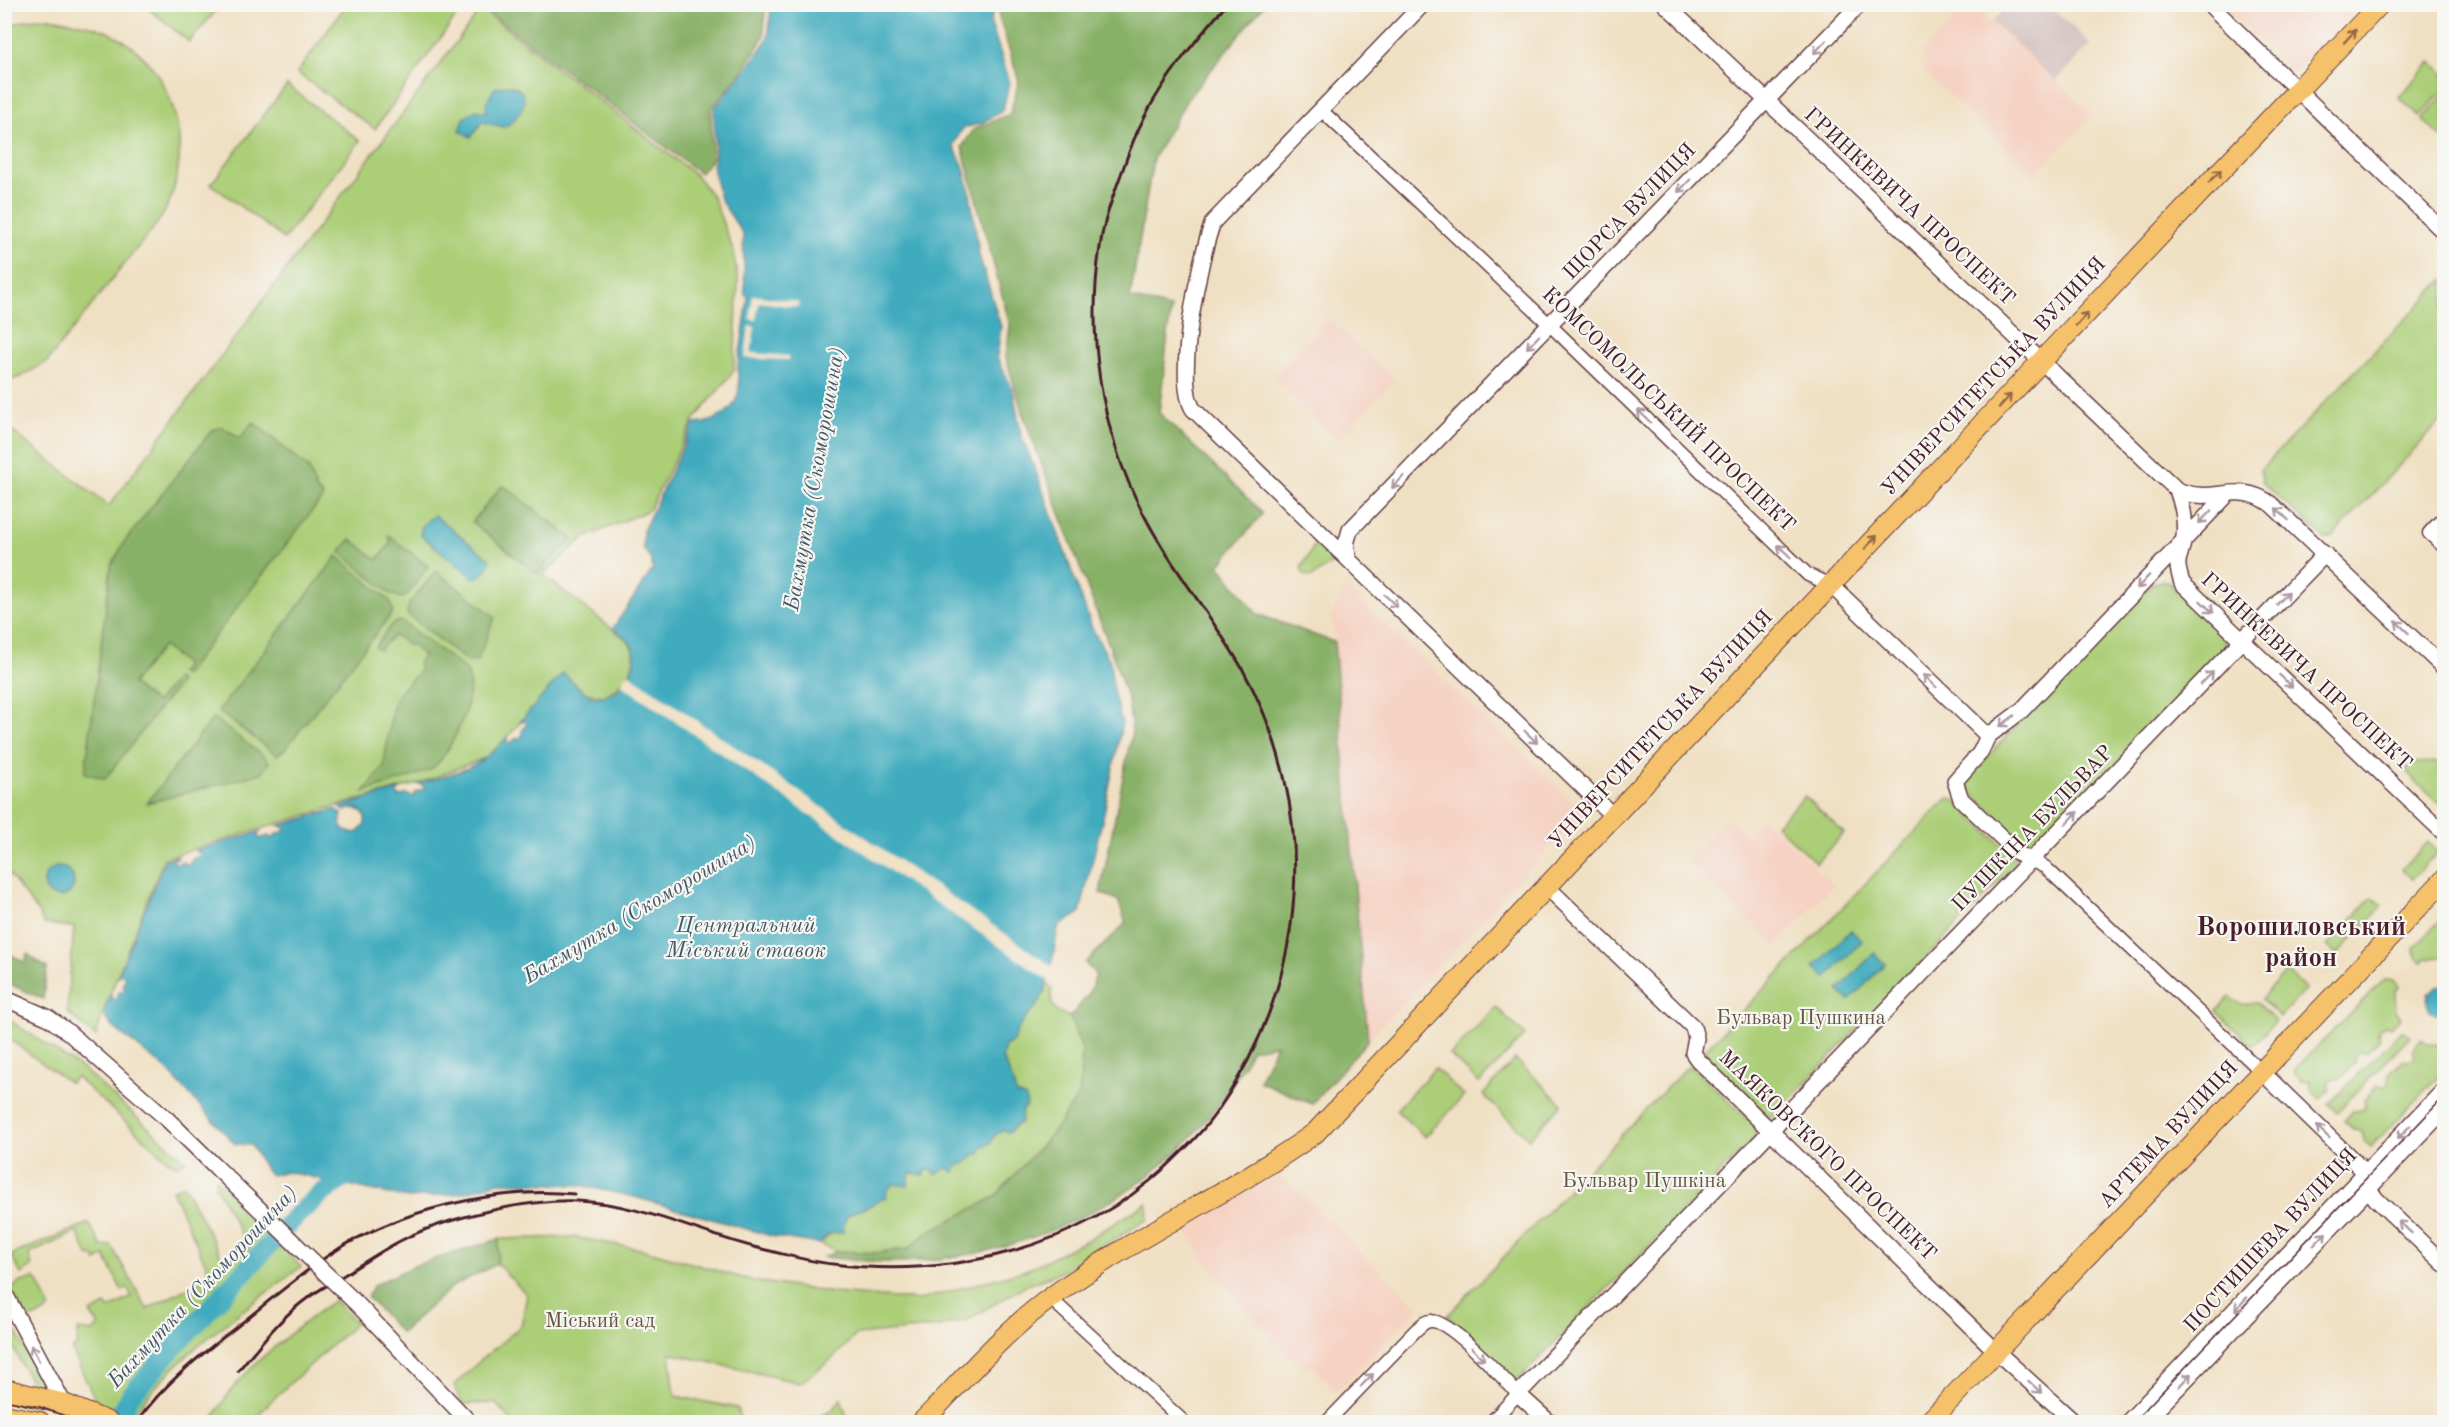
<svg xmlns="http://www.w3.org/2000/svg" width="2449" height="1427" viewBox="0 0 2449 1427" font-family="'Old Standard TT',serif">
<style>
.built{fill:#f5d2c2}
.industrial{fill:#d1bfbd}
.green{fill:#abce77;stroke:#7a7651;stroke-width:1.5}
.forest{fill:#88b168;stroke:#69684a;stroke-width:1.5}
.water{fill:#3fabbe;stroke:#446574;stroke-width:1.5}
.pier{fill:#f0e0c3}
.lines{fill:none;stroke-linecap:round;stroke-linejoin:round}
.river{stroke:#3fabbe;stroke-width:20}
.minor-casing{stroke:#633c42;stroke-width:15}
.tertiary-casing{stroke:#633c42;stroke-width:18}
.primary-casing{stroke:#633c42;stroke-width:22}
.minor{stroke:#fff;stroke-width:12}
.tertiary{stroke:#fff;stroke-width:15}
.primary{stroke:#f5c16b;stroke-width:20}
.tram{stroke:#4a1f2b;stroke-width:1.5}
.rail{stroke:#4a1f2b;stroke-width:3}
.tertiary-bridge-casing{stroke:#633c42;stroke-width:18;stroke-linecap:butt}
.tertiary-bridge{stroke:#fff;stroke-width:15}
.oneway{stroke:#976848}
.oneway2{stroke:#ae9aa0}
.labels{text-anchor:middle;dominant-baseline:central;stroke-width:4.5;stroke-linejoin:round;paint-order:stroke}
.street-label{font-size:21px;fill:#4a1f2b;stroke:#f6f6f2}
.park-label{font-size:21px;fill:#675442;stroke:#f6f6f2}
.water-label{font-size:22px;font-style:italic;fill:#465766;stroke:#f6f6f2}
.district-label{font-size:27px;font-weight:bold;fill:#4a1f2b;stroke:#f6f6f2}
</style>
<rect width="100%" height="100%" fill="#f6f6f2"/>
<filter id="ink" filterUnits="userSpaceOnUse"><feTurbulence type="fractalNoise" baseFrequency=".0167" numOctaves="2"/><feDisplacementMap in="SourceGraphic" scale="12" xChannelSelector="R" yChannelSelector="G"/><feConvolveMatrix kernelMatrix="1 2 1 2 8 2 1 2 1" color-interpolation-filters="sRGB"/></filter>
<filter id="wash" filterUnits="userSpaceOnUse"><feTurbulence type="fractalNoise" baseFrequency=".008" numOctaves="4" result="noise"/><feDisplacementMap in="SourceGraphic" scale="24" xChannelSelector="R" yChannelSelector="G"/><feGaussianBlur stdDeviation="1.35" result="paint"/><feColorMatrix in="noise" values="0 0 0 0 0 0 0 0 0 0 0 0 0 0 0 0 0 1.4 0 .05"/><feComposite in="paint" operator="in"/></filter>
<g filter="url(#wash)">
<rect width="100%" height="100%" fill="#f0e0c3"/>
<path class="built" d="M 1966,5 L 1975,5 L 2093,115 L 2035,175 L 1925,73 L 1923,52 Z
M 2224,5 L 2362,5 L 2297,71 L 2290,69 Z
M 1329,318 L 1395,381 L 1338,441 L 1272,377 Z
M 1347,588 L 1584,812 L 1368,1040 L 1332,614 Z
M 1727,817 L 1745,834 L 1762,817 L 1834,885 L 1776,946 L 1686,861 Z
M 1278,1173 L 1419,1308 L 1338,1392 L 1310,1365 L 1304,1370 L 1249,1314 L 1205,1261 L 1185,1229 Z"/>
<path class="industrial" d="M 2010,4 L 2049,5 L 2091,44 L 2056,81 L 1992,21 Z"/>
<path class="green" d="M 456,4 L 462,8 L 375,129 L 297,73 L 346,5 Z
M 144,5 L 221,5 L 189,42 Z
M 481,9 L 697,176 L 713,197 L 733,250 L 738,281 L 734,371 L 694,420 L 649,510 L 582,539 L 543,575 L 629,642 C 642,666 624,684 604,696 L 586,693 L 563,673 L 492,755 L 417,784 L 336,806 L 164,858 L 102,1015 L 96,1037 L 67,1012 L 74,927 L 44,924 L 38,912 L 5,869 L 4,425 L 109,506 Z
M 50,18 C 71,22 92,24 112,34 C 176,66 196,150 165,211 C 156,228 140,243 129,258 C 101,293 74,328 47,362 L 20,377 L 5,382 L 5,26 L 28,20 Z
M 2431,62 L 2444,74 L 2444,90 L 2419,117 L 2399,97 Z
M 287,85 L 360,141 L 284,239 L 211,184 Z
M 2444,95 L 2444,136 L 2442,138 L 2422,119 Z
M 2444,279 L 2444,418 L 2332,537 L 2325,539 L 2263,483 L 2260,470 Z
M 1315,544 L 1321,544 L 1333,556 L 1334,562 L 1312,577 C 1306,577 1302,574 1301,568 Z
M 2161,581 L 2169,583 L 2221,634 L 2226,642 L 2224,651 L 2039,844 L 2030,846 L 2024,844 L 1967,788 L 1967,778 L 2153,583 Z
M 2444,762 L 2444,808 L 2408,774 L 2407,769 L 2411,763 Z
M 1805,796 L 1844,833 L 1816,863 L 1776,825 Z
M 1948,798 L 1953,799 L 2010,853 L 2015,862 L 2013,867 L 1774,1116 L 1767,1116 L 1704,1056 L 1703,1052 Z
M 2428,842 L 2438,852 L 2412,879 L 2402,869 Z
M 2372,897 L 2382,906 L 2337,955 L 2327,946 Z
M 2444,917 L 2444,957 L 2426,958 L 2422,963 L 2416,957 L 2414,948 Z
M 2287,971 L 2306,989 L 2280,1017 L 2261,999 Z
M 2385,979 L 2394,980 L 2400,986 L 2395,992 L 2396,1011 L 2401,1017 L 2391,1027 L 2386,1025 L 2380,1028 L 2378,1033 L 2380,1038 L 2366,1053 L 2361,1051 L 2356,1054 L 2354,1058 L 2355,1063 L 2340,1079 L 2330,1079 L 2328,1085 L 2330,1089 L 2320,1099 L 2311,1090 L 2311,1081 L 2302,1081 L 2295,1074 L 2295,1069 Z
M 1045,982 L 1052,989 C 1048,1004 1055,1012 1070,1017 L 1082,1049 L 1080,1093 L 1056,1129 L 995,1197 L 926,1233 L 908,1249 L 874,1253 L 837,1251 L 820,1244 L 852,1212 L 868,1207 L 893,1184 L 910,1173 L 966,1163 L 994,1135 L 1004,1130 L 1016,1094 C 1013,1082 1009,1070 1002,1058 L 1005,1045 L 1041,998 Z
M 2230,997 C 2239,1005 2245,1006 2257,1002 L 2276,1021 L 2252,1046 L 2216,1011 Z
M 1496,1007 L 1525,1035 L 1479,1083 L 1450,1055 Z
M 5,1017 L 84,1070 L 186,1161 L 178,1166 L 170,1162 L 76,1077 L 70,1083 L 5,1036 Z
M 2402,1030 L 2410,1037 L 2337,1112 L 2329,1104 Z
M 2422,1039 L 2428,1044 L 2444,1045 L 2444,1070 L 2371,1147 L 2364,1140 L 2362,1131 L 2354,1130 L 2344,1121 L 2353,1111 L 2363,1110 L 2365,1105 L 2364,1100 L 2378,1085 L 2384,1087 L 2388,1084 L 2389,1074 L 2403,1059 L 2408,1061 L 2413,1059 L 2415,1054 L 2413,1049 Z
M 1515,1059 L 1562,1104 L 1529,1139 L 1483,1095 Z
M 1692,1067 L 1754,1125 L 1756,1132 L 1755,1137 L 1519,1379 L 1511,1378 L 1447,1316 L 1686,1068 Z
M 1435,1068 L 1464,1096 L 1425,1137 L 1396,1110 Z
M 216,1179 L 301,1267 C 243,1311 168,1360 129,1422 L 104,1411 L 95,1399 L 72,1350 L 77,1345 L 78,1330 L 93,1332 L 99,1325 L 90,1313 L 106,1305 L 109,1309 L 132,1297 L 127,1288 L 122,1291 L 105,1256 L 96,1261 L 93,1255 L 89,1257 L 77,1232 L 29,1254 L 32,1267 L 21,1274 L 11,1255 L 89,1223 L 102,1247 L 111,1245 L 147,1309 L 211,1276 L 172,1190 L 184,1185 L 224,1262 L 249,1249 L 215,1185 Z
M 1147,1203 L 1148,1219 L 1063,1271 L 1027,1285 L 967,1320 L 939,1327 L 856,1335 L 832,1359 L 800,1383 L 670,1353 L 675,1396 L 737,1408 L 741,1422 L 513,1422 L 495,1403 L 462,1404 L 454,1386 L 484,1357 L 521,1326 L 527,1295 L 497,1264 L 499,1239 L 573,1237 L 641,1249 L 754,1281 L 835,1293 L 919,1300 L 1026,1270 L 1087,1240 Z
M 34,1278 L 38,1282 L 50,1307 C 47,1313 33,1319 26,1319 L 12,1293 L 12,1289 L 18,1283 Z
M 334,1300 L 356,1323 L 269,1403 L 252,1422 L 211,1422 C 238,1369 288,1336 334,1300 Z
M 12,1330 L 16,1331 L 42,1382 L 40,1388 L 33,1386 L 6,1334 Z
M 841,1399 L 849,1422 L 800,1422 C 817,1410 823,1425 841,1399 Z"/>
<path class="forest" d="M 479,5 L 765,5 L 764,36 L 743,71 L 711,108 L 712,159 L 700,173 Z
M 1000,5 L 1264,5 L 1188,98 L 1153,159 L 1130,298 L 1171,308 L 1159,413 L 1263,513 L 1219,565 L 1257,614 L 1334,642 L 1368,1040 L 1312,1104 L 1259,1081 L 1276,1045 L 1252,1049 C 1241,1068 1231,1090 1217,1107 C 1140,1208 1012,1262 887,1262 C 866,1262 845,1259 824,1257 L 837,1251 L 874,1253 L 908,1249 L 926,1233 L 995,1197 L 1056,1129 L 1080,1093 L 1082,1049 L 1070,1017 L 1088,995 L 1096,975 L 1085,963 L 1126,923 L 1118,900 L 1100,893 L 1132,732 L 1128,700 L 1109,645 L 1024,417 L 1006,358 L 1010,325 L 962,147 L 974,129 L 1010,114 L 1019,81 L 999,17 Z
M 253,422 L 309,469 L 316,489 L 323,497 L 184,676 L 180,673 L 186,665 L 163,646 L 132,684 L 156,703 L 176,679 L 180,682 L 105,779 L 85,773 L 111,566 L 125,541 L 212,430 L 222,427 L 240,438 Z
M 504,486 L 573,539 L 537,574 L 472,522 L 501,487 Z
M 388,535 L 428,566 L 408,594 L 402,598 L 391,594 L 340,552 L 351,539 L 377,560 L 391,543 Z
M 337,556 L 390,601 L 393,612 L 285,749 L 277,755 L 218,711 Z
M 436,571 L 495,617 L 477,661 L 468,662 L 407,614 L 409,604 Z
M 401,621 L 466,670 C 480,690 452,752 434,767 C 426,774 378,787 364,792 L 384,766 C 384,761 392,708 395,700 C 398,690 413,679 420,671 L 418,663 L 424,656 L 412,645 L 407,645 L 400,638 L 393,636 L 379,650 L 375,647 L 392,624 Z
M 213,718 L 266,758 L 269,763 L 261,773 L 255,775 L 147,803 Z
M 5,951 L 25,963 L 27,954 L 47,968 L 43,999 L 5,982 Z
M 499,1239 L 497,1264 L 453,1286 L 401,1333 L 367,1297 L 374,1285 L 416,1265 Z"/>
<path class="water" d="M 771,5 L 997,5 L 990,21 L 1010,83 L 1002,111 L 982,123 L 963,128 L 953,145 L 963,165 L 970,192 L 979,255 L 1001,327 L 997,357 L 1013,390 L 1021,435 L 1037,474 L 1092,628 L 1110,661 L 1114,694 L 1122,723 L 1105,808 L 1080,913 L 1058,927 C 1054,949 1051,978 1041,999 C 1032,1016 1018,1020 1014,1041 L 1005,1046 L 1002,1058 C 1009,1070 1013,1082 1016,1094 L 1025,1097 L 1027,1106 L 1022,1111 L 1021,1123 L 1016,1125 L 1009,1133 L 1004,1130 L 995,1135 L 991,1143 L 982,1147 L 980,1154 L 974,1154 L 966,1163 L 957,1166 L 955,1172 L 946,1168 L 936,1175 L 932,1170 L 926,1170 L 924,1175 L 910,1173 L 908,1186 L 893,1184 L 886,1192 L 887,1197 C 879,1199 876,1203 869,1206 C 851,1216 846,1208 843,1232 L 828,1234 L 820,1244 L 775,1237 L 631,1196 L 579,1185 L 498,1182 L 464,1193 L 408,1198 L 288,1172 L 271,1175 L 265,1169 L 251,1145 L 235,1144 L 167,1070 L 113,1027 L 103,1015 L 111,993 L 111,998 L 116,1000 L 119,992 L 125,990 L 123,984 L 126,976 L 121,974 L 117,978 L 165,860 L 177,856 L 178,858 L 173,859 L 175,864 L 183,862 L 189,865 L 192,859 L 200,856 L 199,852 L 194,851 L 262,831 L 258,834 L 259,839 L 268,836 L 273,839 L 276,834 L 285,831 L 283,826 L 278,826 L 336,809 L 342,814 C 338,826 345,835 358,832 L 365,825 L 365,815 C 359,808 352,806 345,811 L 340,807 L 401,789 L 397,792 L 399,797 L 407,794 L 413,797 L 416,792 L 424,789 L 423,785 L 417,784 C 458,772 479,770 508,736 L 507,741 L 510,744 L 516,738 L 522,737 L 522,731 L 527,724 L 524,721 L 519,723 L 563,673 C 572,681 581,692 592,696 C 614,702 639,673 634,652 C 632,641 621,635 613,628 L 653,569 L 650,558 L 643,548 L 643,531 L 694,424 C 716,423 739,410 739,385 C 739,379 737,373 738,366 C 741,343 746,320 748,296 L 745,295 L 743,234 L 720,199 L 712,165 L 715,158 L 714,108 L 747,69 L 768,38 Z
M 507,85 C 537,89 522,119 503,127 L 482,122 L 471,137 L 460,131 L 464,118 L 476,110 L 487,112 L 486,103 L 495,88 Z
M 434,515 L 490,559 C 490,569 483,575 474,578 L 420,535 L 422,526 Z
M44 882a15 15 0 1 1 30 0a15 15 0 1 1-30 0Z
M 1851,930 L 1862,941 L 1826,978 L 1814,967 Z
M 1874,953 L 1885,964 L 1849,1001 L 1838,990 Z
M 2438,986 L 2444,986 L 2444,1015 L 2438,1015 L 2430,1011 L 2427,1003 L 2428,994 Z"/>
<path class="pier" d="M 753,295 L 799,302 L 797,307 L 759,302 L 756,320 L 750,319 Z
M 749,326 L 755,327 L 751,353 L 788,356 L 788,360 L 745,358 Z
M 628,673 L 1053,967 L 1049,981 L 621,684 Z"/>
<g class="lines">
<path class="river" d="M 116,1422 L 131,1395 L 173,1348 L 298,1214 L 321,1194 L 349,1174 L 355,1166"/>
</g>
</g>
<g filter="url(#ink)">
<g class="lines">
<defs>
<path id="minor" d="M 1321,110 L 1550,325 L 1808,575 L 1831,585
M 2444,517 L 2429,533 L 2444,547
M 2032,861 L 2045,867 L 2262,1072
M 1050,1298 L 1184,1422
M 1327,1422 L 1416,1330 C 1421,1326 1425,1320 1432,1321 C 1452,1322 1503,1378 1518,1394 L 1491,1422"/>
<path id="tertiary" d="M 1423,4 L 1213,222 C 1200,257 1174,379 1193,409 L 1613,816
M 1665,4 L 2177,490 C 2214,506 2236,479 2271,504 L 2444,668
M 2209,4 L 2444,232
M 2177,490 C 2183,506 2186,520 2184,537 C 2181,561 2173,555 2182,583 L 2444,833
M 1349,560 L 1346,544 L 1350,530 L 1860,4
M 1831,585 L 1988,736
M 2032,861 L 2019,854 L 1961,799 L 1955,781 L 1980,753 L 1988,736 L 2021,711 L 2227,495
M 1546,886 L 1693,1027 L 1696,1038 L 1693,1053 L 1698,1060 L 1997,1352 L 2074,1422
M 4,998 L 47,1017 L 67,1031 L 167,1119 L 217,1168
M 2262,1072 L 2365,1172 L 2368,1188 L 2376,1199 L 2444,1264
M 4,1292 L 64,1404
M 359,1306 L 469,1422
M 1549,1422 L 1518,1394 L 2325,554
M 2128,1422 L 2444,1090
M 2145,1422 L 2444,1110"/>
<path id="primary" d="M 4,1389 L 64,1404 L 108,1422
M 4,1415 L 40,1422
M 922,1422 C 963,1380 1004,1331 1053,1296 C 1136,1235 1231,1193 1315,1133 L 2212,180 L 2380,4
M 1929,1422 L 2444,880"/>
</defs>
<use href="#minor" class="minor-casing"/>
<use href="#tertiary" class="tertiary-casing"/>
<use href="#primary" class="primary-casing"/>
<use href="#minor" class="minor"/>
<use href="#tertiary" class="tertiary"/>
<use href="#primary" class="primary"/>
<path class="tram" d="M 4,1400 L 40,1407 L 81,1422
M 2133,1422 L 2444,1097"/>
<path class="rail" d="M 238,1371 C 258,1347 276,1323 301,1303 C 316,1291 333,1282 349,1272 C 365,1262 381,1251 398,1242 C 443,1218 526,1199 577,1201 C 642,1203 703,1236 766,1250 C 788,1255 811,1262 833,1264 C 951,1279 1078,1248 1166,1167 C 1186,1148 1205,1130 1220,1107 C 1310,976 1320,810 1243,670 C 1213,617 1172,569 1144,515 C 1099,429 1085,330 1102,235 C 1106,213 1115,191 1123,169 C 1129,151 1136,133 1145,116 C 1166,75 1197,39 1227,4
M 137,1422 C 164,1383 202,1354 239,1325 C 269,1301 298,1276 329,1255 C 395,1211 495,1186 574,1194"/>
<defs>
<path id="tertiary-bridge" d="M 217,1168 L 359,1306"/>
</defs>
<use href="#tertiary-bridge" class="tertiary-bridge-casing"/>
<use href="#tertiary-bridge" class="tertiary-bridge"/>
</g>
<defs><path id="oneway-shaft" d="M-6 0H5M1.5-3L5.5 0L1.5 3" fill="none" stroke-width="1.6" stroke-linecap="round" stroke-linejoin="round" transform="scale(1.5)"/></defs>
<g class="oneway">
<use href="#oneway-shaft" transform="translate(2350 36) rotate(-47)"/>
<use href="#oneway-shaft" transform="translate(2215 176) rotate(-46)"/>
<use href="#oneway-shaft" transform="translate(2082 319) rotate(-47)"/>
<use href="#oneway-shaft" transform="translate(2005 401) rotate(-47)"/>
<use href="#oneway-shaft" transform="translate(1871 542) rotate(-47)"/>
</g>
<g class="oneway2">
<use href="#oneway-shaft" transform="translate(1820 47) rotate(134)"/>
<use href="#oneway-shaft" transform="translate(1684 186) rotate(134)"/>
<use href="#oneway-shaft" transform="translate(1533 342) rotate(134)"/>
<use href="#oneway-shaft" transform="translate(1644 416) rotate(-136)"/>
<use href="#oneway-shaft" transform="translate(1398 482) rotate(134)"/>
<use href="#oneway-shaft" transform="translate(2282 514) rotate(-137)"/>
<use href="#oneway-shaft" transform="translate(2205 517) rotate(134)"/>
<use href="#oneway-shaft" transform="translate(1784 551) rotate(-136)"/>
<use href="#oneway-shaft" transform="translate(2143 582) rotate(133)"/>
<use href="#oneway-shaft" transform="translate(2283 598) rotate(-47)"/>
<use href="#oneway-shaft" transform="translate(1391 601) rotate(44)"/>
<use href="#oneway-shaft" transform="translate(2207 607) rotate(43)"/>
<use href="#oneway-shaft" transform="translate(2402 627) rotate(-137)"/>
<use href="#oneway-shaft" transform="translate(2207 678) rotate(-46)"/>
<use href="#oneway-shaft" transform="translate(1930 681) rotate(-136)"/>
<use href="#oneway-shaft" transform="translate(2286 681) rotate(43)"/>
<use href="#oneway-shaft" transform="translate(2007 721) rotate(143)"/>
<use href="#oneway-shaft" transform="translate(1531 737) rotate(44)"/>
<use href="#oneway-shaft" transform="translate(2072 818) rotate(-46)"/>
<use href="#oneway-shaft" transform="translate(2323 1132) rotate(-136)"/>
<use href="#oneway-shaft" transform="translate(2404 1132) rotate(134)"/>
<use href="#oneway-shaft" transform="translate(2405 1227) rotate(-137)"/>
<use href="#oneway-shaft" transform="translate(2320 1239) rotate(-46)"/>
<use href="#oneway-shaft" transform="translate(2241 1304) rotate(133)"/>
<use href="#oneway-shaft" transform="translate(35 1353) rotate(-117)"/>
<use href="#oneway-shaft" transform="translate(1478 1354) rotate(44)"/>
<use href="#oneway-shaft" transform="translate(1367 1380) rotate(-46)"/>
<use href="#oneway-shaft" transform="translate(2185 1380) rotate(-47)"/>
<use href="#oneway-shaft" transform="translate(2035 1387) rotate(43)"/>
</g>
</g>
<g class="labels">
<g class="street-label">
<text transform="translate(1909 207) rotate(43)">ГРИНКЕВИЧА ПРОСПЕКТ</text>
<text transform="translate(1630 212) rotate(-46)">ЩОРСА ВУЛИЦЯ</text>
<text transform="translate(1994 377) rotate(-47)">УНІВЕРСИТЕТСЬКА ВУЛИЦЯ</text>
<text transform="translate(1668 410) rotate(44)">КОМСОМОЛЬСЬКИЙ ПРОСПЕКТ</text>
<text transform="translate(2306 672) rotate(43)">ГРИНКЕВИЧА ПРОСПЕКТ</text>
<text transform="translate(1661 730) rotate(-47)">УНІВЕРСИТЕТСЬКА ВУЛИЦЯ</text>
<text transform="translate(2033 829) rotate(-46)">ПУШКІНА БУЛЬВАР</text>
<text transform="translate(2169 1135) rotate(-47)">АРТЕМА ВУЛИЦЯ</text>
<text transform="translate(1827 1156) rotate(44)">МАЯКОВСКОГО ПРОСПЕКТ</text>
<text transform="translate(2271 1241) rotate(-47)">ПОСТИШЕВА ВУЛИЦЯ</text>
</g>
<g class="park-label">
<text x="1801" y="1018">Бульвар Пушкина</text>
<text x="1644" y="1181">Бульвар Пушкіна</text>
<text x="600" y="1321">Міський сад</text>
</g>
<g class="water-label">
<text transform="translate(815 479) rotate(-80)">Бахмутка (Скоморошина)</text>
<text transform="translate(640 910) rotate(-31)">Бахмутка (Скоморошина)</text>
<text x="746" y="926">Центральний<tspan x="746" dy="25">Міський ставок</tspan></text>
<text transform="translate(203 1287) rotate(-47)">Бахмутка (Скоморошина)</text>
</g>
<g class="district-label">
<text x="2301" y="927">Ворошиловський<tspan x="2301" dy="31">район</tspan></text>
</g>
</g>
<rect width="2449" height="1427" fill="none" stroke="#f6f6f2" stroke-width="24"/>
</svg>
